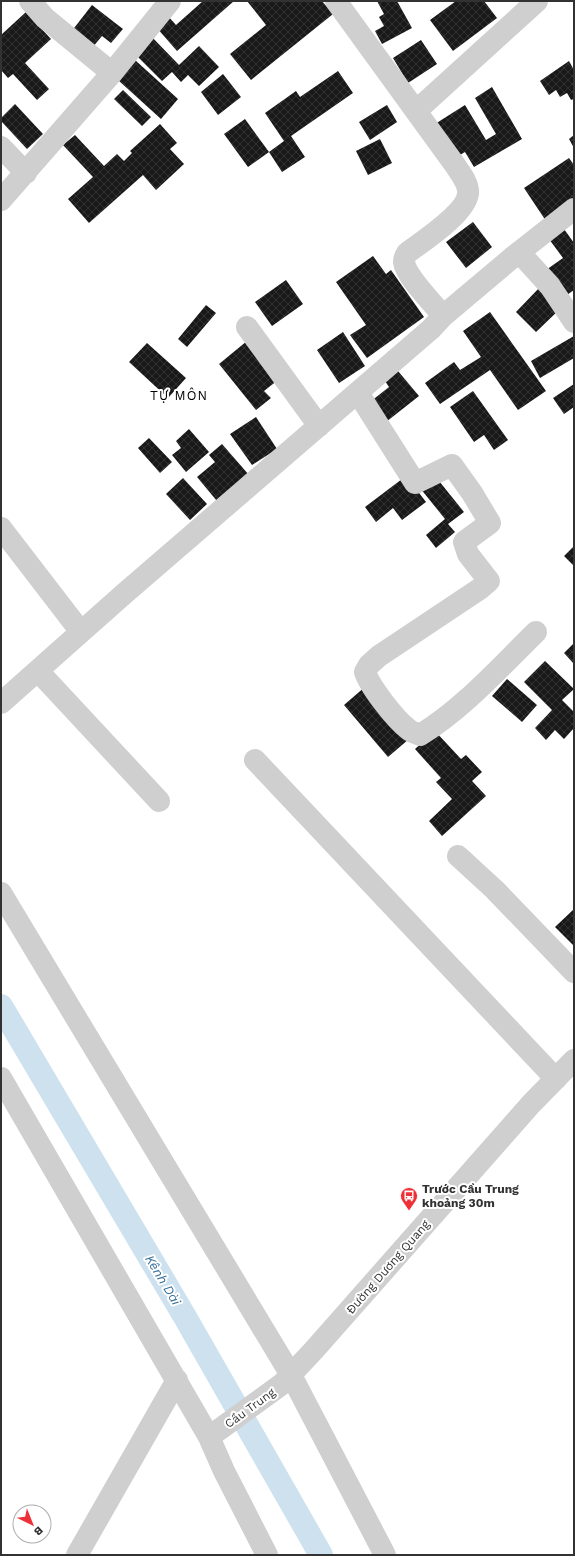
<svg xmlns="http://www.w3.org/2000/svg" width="575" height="1556" viewBox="0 0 575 1556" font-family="'Work Sans',sans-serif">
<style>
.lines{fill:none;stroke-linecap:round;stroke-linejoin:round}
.canal{stroke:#cde1ef;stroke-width:24}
.building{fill:url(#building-cross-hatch)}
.minor{stroke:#cfcfcf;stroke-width:22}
.labels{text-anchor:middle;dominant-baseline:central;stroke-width:4;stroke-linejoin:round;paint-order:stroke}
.poi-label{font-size:12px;font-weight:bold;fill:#323232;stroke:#fff;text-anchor:start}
.street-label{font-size:12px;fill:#323232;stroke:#fff}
.neighbourhood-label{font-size:13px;letter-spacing:1px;fill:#000;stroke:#fff}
.water-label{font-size:13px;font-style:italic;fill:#3a729b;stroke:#fff}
</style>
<defs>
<pattern id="building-cross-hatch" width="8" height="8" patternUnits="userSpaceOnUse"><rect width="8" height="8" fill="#191919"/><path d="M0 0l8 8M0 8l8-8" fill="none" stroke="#323232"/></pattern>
</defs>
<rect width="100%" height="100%" fill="#fff"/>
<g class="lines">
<path class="canal" d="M 1,1006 L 185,1317 L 321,1555"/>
</g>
<path class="building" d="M 203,1 L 234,1 L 177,51 L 156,27 L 168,16 L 176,25 Z
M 247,1 L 322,1 L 333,14 L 251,80 L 230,54 L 266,25 Z
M 377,1 L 397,1 L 412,28 L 382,44 L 375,31 L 384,26 L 379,17 L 384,14 Z
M 456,1 L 484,1 L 497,18 L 453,51 L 430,20 Z
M 92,5 L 123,29 L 111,43 L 102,36 L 92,48 L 71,32 Z
M 26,12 L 51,39 L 25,63 L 49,89 L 37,100 L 13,74 L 8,78 L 1,70 L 1,35 Z
M 149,34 L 179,65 L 199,46 L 219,67 L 199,86 L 188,75 L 181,82 L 172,72 L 162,81 L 132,51 Z
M 421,40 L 437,64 L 408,83 L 393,58 Z
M 135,60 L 178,99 L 161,119 L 118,80 Z
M 569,61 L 574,70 L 574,99 L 571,100 L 567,93 L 560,97 L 556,90 L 549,95 L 540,81 Z
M 338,71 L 353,93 L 291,136 L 305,157 L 282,172 L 269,152 L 284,141 L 265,113 L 296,91 L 300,97 Z
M 223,74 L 241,97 L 218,115 L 201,92 Z
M 492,87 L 522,139 L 474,167 L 465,152 L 455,158 L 435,124 L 465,105 L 486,140 L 496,134 L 475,98 Z
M 123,90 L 151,117 L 142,126 L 114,99 Z
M 15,104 L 43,134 L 27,149 L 1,121 L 1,118 Z
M 387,105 L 397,122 L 370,140 L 359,122 Z
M 245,119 L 269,152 L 248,167 L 224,134 Z
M 160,124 L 177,143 L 170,149 L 184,164 L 156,190 L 143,175 L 89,223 L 68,199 L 93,177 L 63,145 L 75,135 L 104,166 L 117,154 L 124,161 L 132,153 L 130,151 Z
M 574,135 L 574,148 L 569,139 Z
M 380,139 L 392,163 L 368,175 L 356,151 Z
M 569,158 L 574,165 L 574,202 L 546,221 L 524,188 Z
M 473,222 L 492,247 L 466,268 L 446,242 Z
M 564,229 L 574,243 L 574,290 L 564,297 L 546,270 L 563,258 L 549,239 Z
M 373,256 L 386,274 L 391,270 L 424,317 L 367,358 L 350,335 L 366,325 L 336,282 Z
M 286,280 L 303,304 L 272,326 L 255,302 Z
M 540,287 L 561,308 L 536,332 L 516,312 Z
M 206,305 L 216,313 L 187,347 L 178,339 Z
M 490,312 L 546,391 L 518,410 L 490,370 L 440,404 L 425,383 L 454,362 L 460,370 L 481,357 L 463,331 Z
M 343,332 L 365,366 L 339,383 L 317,350 Z
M 574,336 L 574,358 L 540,378 L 531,361 Z
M 247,341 L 278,380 L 264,391 L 271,398 L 256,410 L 219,364 Z
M 147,343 L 186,378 L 168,398 L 129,362 Z
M 398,371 L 419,396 L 386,422 L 370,402 L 389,387 L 385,381 Z
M 574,384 L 574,407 L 564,414 L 553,398 Z
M 473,391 L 508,440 L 494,450 L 484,435 L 474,442 L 450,407 Z
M 256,417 L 277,449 L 252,465 L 230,434 Z
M 189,429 L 209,452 L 186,472 L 172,455 L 181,448 L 176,441 Z
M 149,438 L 172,462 L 160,473 L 138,448 Z
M 222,444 L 249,475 L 217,501 L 197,477 L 215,462 L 209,455 Z
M 406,476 L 426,502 L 402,520 L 393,508 L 376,522 L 365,507 Z
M 435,476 L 464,512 L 448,524 L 455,532 L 436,548 L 426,535 L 445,519 L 420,488 Z
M 183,478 L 207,504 L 190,520 L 166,494 Z
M 574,546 L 574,566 L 564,556 Z
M 574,643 L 574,664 L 564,653 Z
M 545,661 L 574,689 L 562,700 L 574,712 L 574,728 L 564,739 L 555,730 L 546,740 L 535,728 L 552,710 L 524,682 Z
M 507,679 L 537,705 L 522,722 L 492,696 Z
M 366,686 L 409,739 L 388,757 L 344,705 Z
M 435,731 L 461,759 L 466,755 L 482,772 L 472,781 L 486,796 L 442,836 L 429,821 L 452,799 L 436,782 L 441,778 L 415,749 Z
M 574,909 L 574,946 L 555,927 Z"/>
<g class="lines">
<path class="minor" d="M 30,1 L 45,18 L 112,73
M 416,111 L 537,1
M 1,147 L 26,173
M 1,200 L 112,73 L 170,1
M 519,252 L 550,286 L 574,322
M 443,316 L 513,257 L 574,209
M 247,327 L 319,426
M 358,393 L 415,483 L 452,465 L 472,493 L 490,523 L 464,542 L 468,554 L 489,581 L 481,588 L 379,656 L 369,665 L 365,672 C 370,687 395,719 408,729 C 411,732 416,733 420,735 C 463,709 500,667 536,632
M 1,528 L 81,632
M 38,671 L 159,801
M 1,703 L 125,593 L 431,329 L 443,316 C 433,303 406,277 404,262 C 404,258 405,256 407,253 C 422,242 471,210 468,190 C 467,181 460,173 455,165 L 336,1
M 255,760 L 556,1079
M 458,856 L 495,890 L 574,972
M 1,893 L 291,1375 L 385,1555
M 1,1078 L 209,1437
M 77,1555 L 177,1380
M 267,1555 L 224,1471 L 209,1437 L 282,1384 L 314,1350 L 531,1104 L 574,1060"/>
</g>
<defs>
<symbol id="bus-pin" viewBox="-11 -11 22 30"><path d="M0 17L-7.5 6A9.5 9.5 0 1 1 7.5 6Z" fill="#ee3037" stroke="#fff"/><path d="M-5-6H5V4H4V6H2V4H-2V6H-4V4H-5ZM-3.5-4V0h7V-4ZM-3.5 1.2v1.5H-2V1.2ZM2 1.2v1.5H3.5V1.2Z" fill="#fff"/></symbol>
</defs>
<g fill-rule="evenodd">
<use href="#bus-pin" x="399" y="1186" width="20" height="27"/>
</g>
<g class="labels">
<g class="poi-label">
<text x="422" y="1189">Trước Cầu Trung<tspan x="422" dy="14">khoảng 30m</tspan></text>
</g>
<g class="street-label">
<text transform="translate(388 1267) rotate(-49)">Đường Dương Quang</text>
<text transform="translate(250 1408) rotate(-36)">Cầu Trung</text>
</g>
<g class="neighbourhood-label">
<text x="179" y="395">TỰ MÔN</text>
</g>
<g class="water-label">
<text transform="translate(163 1280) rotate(59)">Kênh Dài</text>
</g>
</g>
<rect width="575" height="1556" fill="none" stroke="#323232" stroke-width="4"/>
<g transform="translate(32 1524) rotate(137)"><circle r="19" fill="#ffffff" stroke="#adadad"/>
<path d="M0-3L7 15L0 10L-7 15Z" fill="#ee3037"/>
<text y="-6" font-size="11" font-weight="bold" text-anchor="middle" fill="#323232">B</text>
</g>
</svg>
